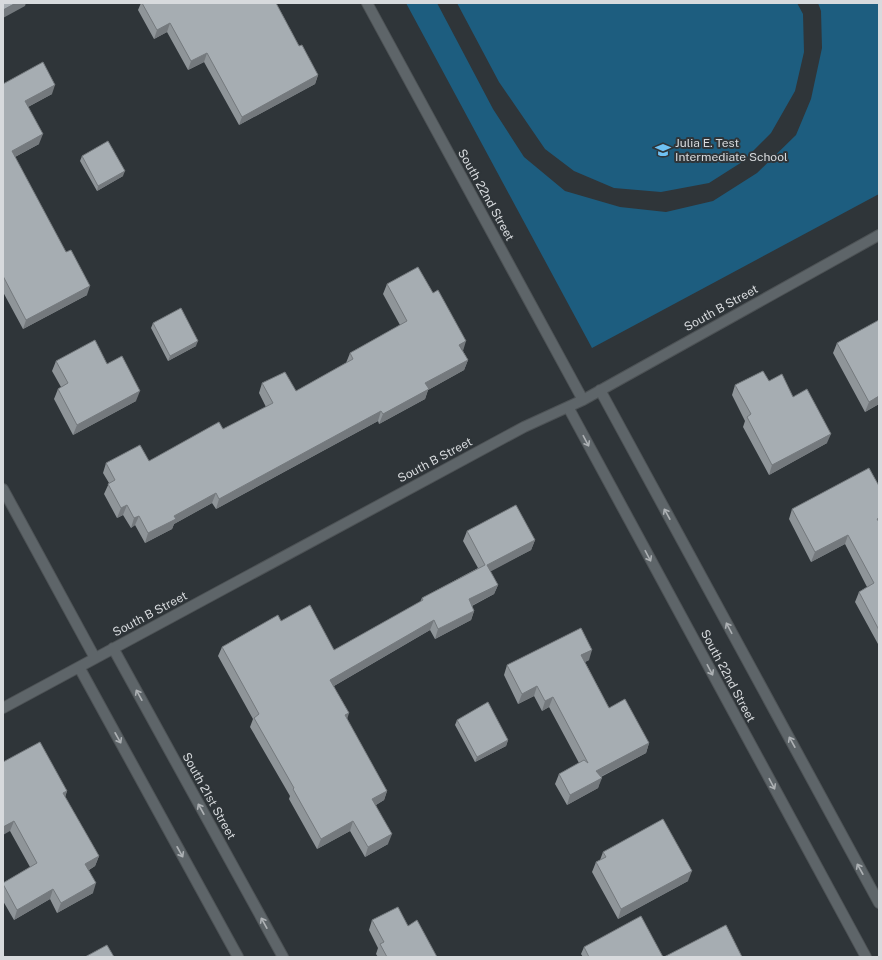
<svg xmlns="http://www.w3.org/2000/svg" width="882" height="960" viewBox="0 0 882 960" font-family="'Public Sans',sans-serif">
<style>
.green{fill:#1d5d7f}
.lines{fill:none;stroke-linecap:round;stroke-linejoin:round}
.minor-casing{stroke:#4d5255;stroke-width:12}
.minor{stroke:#5e6569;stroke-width:10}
.wall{fill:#8f9599}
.shaded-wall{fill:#74797d}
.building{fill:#a6adb2;stroke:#74797d}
.oneway{stroke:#adb1b4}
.labels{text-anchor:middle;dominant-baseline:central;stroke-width:4;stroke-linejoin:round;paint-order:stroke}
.poi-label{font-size:12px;fill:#d7dadd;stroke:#2f3539;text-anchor:start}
.street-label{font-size:12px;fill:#d7dadd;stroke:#2f3539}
</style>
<rect width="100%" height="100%" fill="#2f3539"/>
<path class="green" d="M 406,3 L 437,3 L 493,109 L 524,157 L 565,191 L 620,207 L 666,212 L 713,201 L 757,173 L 796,135 L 811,99 L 822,48 L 821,11 L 818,3 L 879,3 L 879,194 L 592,348 Z
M 457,3 L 797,3 L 803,14 L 804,52 L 795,91 L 771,133 L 742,162 L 709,183 L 661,192 L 614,188 L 574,171 L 545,149 L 499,82 Z"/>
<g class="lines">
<defs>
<path id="minor" d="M 367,3 L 583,400
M 600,390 L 879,903
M 568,407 L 866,957
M 3,489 L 95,658
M 113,648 L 283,957
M 79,667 L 238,957
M 3,708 L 524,427 L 583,400 L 879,235"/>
</defs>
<use href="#minor" class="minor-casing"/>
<use href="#minor" class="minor"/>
</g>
<path class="wall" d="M 141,3 L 276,3 L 299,46 L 318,75 L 315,84 L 239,125 L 204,62 L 188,70 L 167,32 L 154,39 L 138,10 Z
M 3,84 L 52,94 L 28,107 L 39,144 L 15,157 L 87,295 L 23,329 L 3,292 Z
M 82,156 L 123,176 L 97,191 L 80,161 Z
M 387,284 L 463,351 L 468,360 L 464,370 L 428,390 L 425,399 L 379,424 L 378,421 L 216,509 L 212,503 L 174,524 L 172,529 L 145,543 L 135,525 L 131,528 L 123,515 L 117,518 L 104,494 L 109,483 L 103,473 L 106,463 L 149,461 L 223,429 L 266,407 L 259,393 L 262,383 L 296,391 L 346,363 L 350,353 L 400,325 L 383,294 Z
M 153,323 L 196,346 L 168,361 L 151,328 Z
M 837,343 L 879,404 L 865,412 L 833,353 Z
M 56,361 L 107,364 L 136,401 L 73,435 L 54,399 L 58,389 L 61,387 L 52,371 Z
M 769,381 L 793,397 L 827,443 L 769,475 L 743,427 L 745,421 L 732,395 L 735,385 Z
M 879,486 L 879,643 L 878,644 L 855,602 L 859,592 L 867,587 L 845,544 L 811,562 L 789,519 L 792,509 Z
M 467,531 L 535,540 L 531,550 L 490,571 L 498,585 L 494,594 L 472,606 L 474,611 L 471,620 L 435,639 L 430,630 L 334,686 L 347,719 L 387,791 L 384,800 L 376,805 L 388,844 L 365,857 L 350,831 L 317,849 L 289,799 L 290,796 L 250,727 L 253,719 L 218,656 L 222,647 L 281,621 L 334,650 L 420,602 L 422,598 L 478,568 L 463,541 Z
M 589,660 L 585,662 L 609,708 L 649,743 L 646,753 L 601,777 L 598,788 L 567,805 L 555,784 L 559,774 L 579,763 L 549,707 L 542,711 L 534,696 L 518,704 L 504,675 L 507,665 Z
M 457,720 L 508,740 L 506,746 L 475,762 L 455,725 Z
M 3,762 L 67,791 L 65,797 L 99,856 L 95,866 L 89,870 L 93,893 L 57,913 L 50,899 L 14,920 L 3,901 L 3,883 L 30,867 L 10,831 Z
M 603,852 L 688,881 L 618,919 L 592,872 L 596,862 L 600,860 Z
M 372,920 L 408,926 L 437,957 L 378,957 L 376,954 L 378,948 L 369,930 Z
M 584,947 L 663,957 L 583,957 L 581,954 Z"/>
<path class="shaded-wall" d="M 16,3 L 26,3 L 25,6 L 3,18 L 3,10 Z
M 170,23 L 167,32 L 154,39 L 157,30 Z
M 207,53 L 204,62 L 188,70 L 191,61 Z
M 318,75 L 315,84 L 239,125 L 242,117 Z
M 55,85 L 52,94 L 22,110 L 25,101 Z
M 43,134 L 39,144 L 9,160 L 12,151 Z
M 125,171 L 123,176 L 97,191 L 98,186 Z
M 90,286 L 87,295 L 23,329 L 26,320 Z
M 198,341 L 196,346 L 168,361 L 170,356 Z
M 466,341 L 463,351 L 459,345 Z
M 468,360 L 464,370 L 428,390 L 425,399 L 379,424 L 383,414 L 425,383 Z
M 140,391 L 136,401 L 73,435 L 77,425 Z
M 879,396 L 879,404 L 865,412 L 869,402 Z
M 381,411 L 378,421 L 216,509 L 219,499 Z
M 831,434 L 827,443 L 769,475 L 772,465 Z
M 216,493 L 212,503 L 174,524 L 172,529 L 145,543 L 148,533 L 174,516 Z
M 127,505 L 123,515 L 117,518 L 121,508 Z
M 139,516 L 135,525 L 131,528 L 134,518 Z
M 848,535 L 845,544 L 811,562 L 815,552 Z
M 535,540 L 531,550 L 484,575 L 487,565 Z
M 498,585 L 494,594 L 465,609 L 469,599 Z
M 474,611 L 471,620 L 435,639 L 438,629 Z
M 434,620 L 430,630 L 327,690 L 330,680 Z
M 592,650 L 589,660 L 578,665 L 581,655 Z
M 537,686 L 534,696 L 518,704 L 522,694 Z
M 553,697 L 549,707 L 542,711 L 545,701 Z
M 349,713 L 346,723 L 345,715 Z
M 508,740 L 506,746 L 475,762 L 477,757 Z
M 649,743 L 646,753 L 592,781 L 596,771 Z
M 602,778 L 598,788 L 567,805 L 570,795 Z
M 67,791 L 64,800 L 63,793 Z
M 387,791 L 384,800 L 369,809 L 372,799 Z
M 14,821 L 10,831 L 3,835 L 3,827 Z
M 353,821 L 350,831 L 317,849 L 321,839 Z
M 392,834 L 388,844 L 365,857 L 368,847 Z
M 99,856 L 95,866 L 82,874 L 85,864 Z
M 692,871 L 688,881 L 618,919 L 621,909 Z
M 96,883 L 93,893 L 57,913 L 61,903 Z
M 53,889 L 50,899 L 14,920 L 17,910 Z"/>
<path class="building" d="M 3,3 L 16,3 L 3,10 Z
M 142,3 L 276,3 L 299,46 L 302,45 L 318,75 L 242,117 L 207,53 L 191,61 L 170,23 L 157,30 Z
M 43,62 L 55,85 L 25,101 L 43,134 L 12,151 L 66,252 L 71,250 L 90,286 L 26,320 L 3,276 L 3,84 Z
M 108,141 L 125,171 L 98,186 L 82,156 Z
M 418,267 L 433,293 L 438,290 L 466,341 L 459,345 L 468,360 L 425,383 L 429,389 L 383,414 L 381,411 L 219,499 L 216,493 L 174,516 L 176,519 L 148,533 L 139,516 L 134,518 L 127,505 L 121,508 L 108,484 L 115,480 L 106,463 L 140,445 L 149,461 L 219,422 L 223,429 L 273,403 L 262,383 L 285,372 L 296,391 L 353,359 L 350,353 L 407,321 L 387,284 Z
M 181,308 L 198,341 L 170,356 L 153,323 Z
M 879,320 L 879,396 L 869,402 L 837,343 Z
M 95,340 L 107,364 L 122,356 L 140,391 L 77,425 L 58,389 L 68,383 L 56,361 Z
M 763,371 L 769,381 L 782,374 L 793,397 L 807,389 L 831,434 L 772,465 L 747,417 L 751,414 L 735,385 Z
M 869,468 L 879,486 L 879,518 L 877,519 L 879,522 L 879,630 L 859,592 L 874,583 L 848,535 L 815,552 L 792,509 Z
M 516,505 L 535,540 L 487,565 L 498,585 L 469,599 L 474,611 L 438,629 L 434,620 L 330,680 L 349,713 L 345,715 L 387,791 L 372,799 L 392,834 L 368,847 L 353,821 L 321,839 L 293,789 L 294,788 L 254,718 L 259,714 L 222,647 L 278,615 L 281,621 L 310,605 L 334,650 L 423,600 L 422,598 L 485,565 L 467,531 Z
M 581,628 L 592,650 L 581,655 L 609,708 L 625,699 L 649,743 L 596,771 L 602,778 L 570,795 L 559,774 L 584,760 L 588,763 L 553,697 L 545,701 L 537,686 L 522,694 L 507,665 Z
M 488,702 L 508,740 L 477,757 L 457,720 Z
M 40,742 L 67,791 L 63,793 L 99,856 L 85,864 L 96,883 L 61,903 L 53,889 L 17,910 L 3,884 L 3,883 L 37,863 L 14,821 L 3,827 L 3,762 Z
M 663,819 L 692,871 L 621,909 L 596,862 L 606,857 L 603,852 Z
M 398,907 L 408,926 L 417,920 L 437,957 L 387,957 L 380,944 L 384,942 L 372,920 Z
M 641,916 L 663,957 L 589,957 L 584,947 Z
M 726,925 L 742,957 L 664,957 Z
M 107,945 L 114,957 L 85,957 Z"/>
<defs><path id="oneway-shaft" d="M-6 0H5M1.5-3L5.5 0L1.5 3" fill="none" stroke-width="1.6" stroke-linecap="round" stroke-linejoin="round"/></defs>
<g class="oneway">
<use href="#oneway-shaft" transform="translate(586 441) rotate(62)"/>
<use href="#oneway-shaft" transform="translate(667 514) rotate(-119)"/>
<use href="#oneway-shaft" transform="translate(648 556) rotate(62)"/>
<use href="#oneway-shaft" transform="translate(729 628) rotate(-118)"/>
<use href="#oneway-shaft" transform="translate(710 670) rotate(62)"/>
<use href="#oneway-shaft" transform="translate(139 695) rotate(-119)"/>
<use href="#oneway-shaft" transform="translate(118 738) rotate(61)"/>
<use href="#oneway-shaft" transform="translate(792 742) rotate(-119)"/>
<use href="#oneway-shaft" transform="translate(772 784) rotate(62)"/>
<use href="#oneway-shaft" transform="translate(201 809) rotate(-119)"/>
<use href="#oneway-shaft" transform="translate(180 852) rotate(61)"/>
<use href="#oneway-shaft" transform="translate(860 869) rotate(-119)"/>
<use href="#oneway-shaft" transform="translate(264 923) rotate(-119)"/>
</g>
<defs>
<symbol id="school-bare" viewBox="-9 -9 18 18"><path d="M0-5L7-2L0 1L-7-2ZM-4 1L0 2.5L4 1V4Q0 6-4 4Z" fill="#6fc2f4" stroke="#2f3539" stroke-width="2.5" paint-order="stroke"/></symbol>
</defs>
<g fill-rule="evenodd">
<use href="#school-bare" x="652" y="139" width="22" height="22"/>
</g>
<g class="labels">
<g class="poi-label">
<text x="675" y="143">Julia E. Test<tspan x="675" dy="14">Intermediate School</tspan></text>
</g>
<g class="street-label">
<text transform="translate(486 195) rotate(61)">South 22nd Street</text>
<text transform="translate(721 308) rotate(-29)">South B Street</text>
<text transform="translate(435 460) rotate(-28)">South B Street</text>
<text transform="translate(150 614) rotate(-28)">South B Street</text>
<text transform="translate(728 676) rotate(62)">South 22nd Street</text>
<text transform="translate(209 796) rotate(61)">South 21st Street</text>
</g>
</g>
<rect width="882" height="960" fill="none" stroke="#d7dadd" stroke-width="8"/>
</svg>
